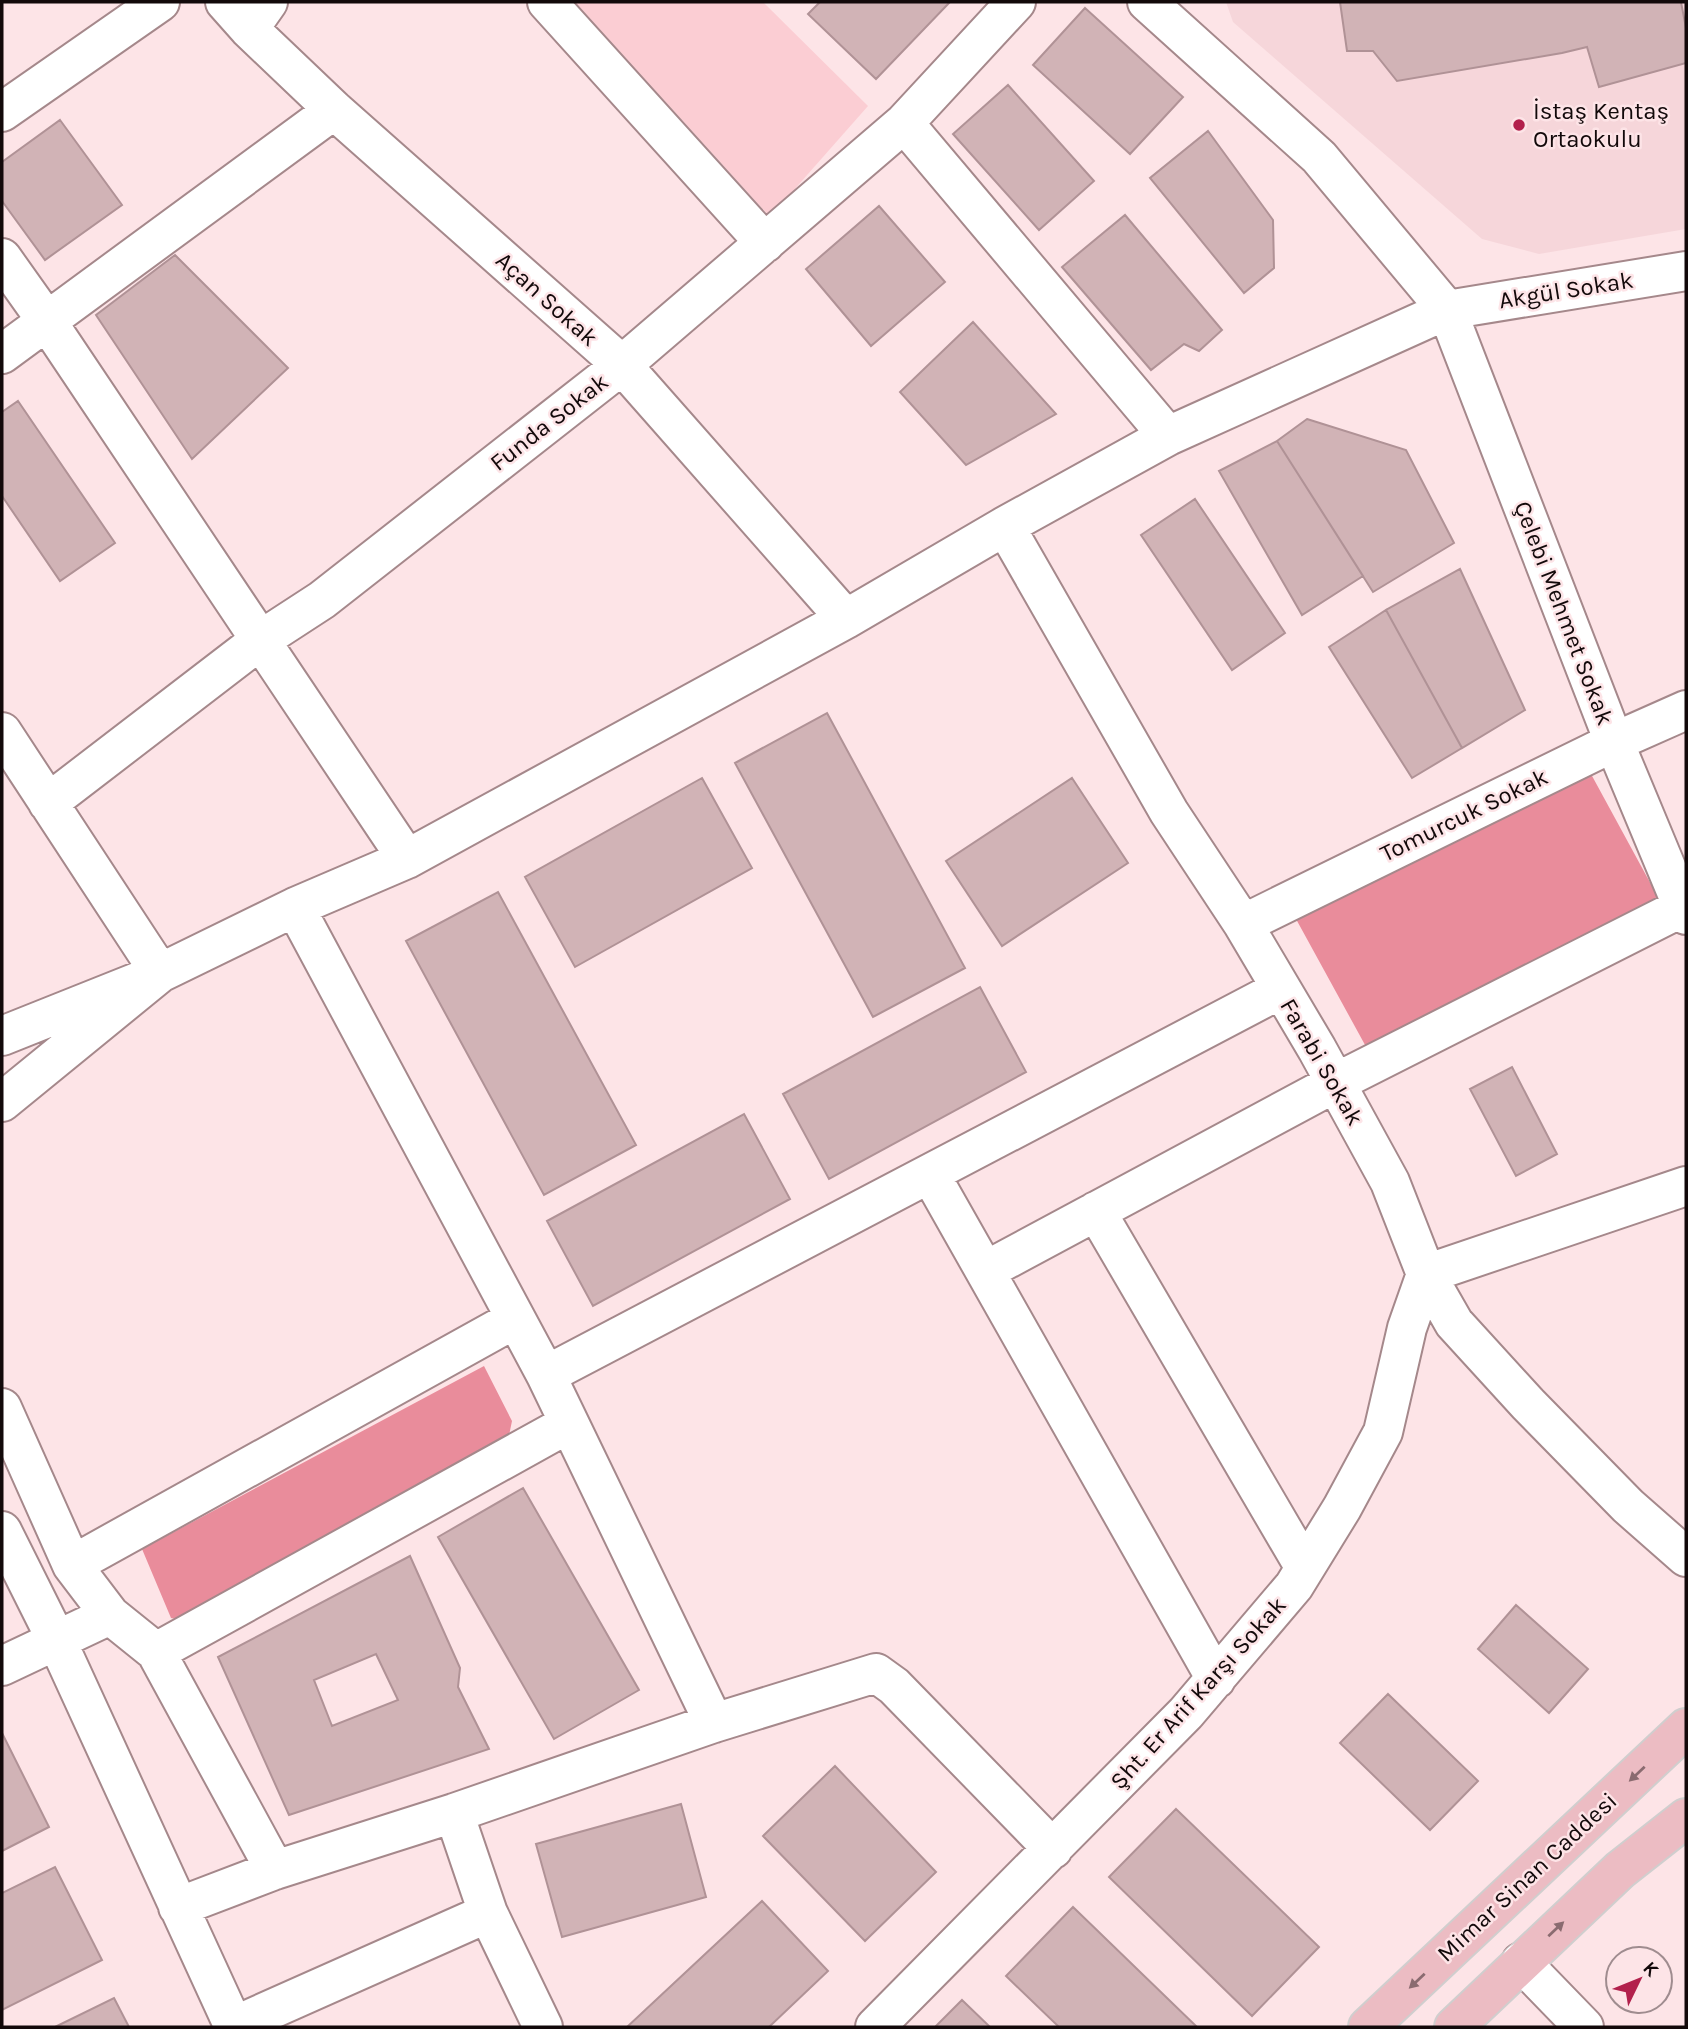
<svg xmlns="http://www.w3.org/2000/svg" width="1688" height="2029" viewBox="0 0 1688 2029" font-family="Karla,sans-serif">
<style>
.built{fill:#f6d6da}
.green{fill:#fbcdd3}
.forest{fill:#e98c9b}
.building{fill:#d1b3b6;stroke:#b09296;stroke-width:2;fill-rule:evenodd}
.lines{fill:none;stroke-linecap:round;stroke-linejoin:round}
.minor-casing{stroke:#a5888b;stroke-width:42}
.major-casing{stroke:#d0cece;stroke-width:42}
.minor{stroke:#fff;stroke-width:38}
.major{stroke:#ecbcc3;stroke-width:38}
.oneway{fill:#8a6b70}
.poi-dot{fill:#b2204c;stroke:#fde4e7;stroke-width:2.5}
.labels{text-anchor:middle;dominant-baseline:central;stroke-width:5;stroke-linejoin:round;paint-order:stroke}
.poi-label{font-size:24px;fill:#12090a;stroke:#fde4e7;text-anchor:start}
.street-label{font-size:24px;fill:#12090a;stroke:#fde4e7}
</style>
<rect width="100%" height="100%" fill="#fde4e7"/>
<path class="built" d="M 1226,2 L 1686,2 L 1686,229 L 1539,254 L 1482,239 L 1233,22 Z"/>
<path class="green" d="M 575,2 L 763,2 L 868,106 L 770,217 Z"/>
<path class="forest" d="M 1585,763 L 1659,899 L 1370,1054 L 1296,919 Z
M 484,1366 L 512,1421 L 507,1445 L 189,1622 L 171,1618 L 142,1549 Z"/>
<path class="building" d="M 820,2 L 950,2 L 876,79 L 808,14 Z
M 1340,2 L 1681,2 L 1686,28 L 1686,63 L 1599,87 L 1587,47 L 1562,53 L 1397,81 L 1373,51 L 1347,51 Z
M 1085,8 L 1183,97 L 1130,154 L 1033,65 Z
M 1008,85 L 1094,181 L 1039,230 L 953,134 Z
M 60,120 L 122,205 L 45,260 L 2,201 L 2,162 Z
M 1208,131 L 1273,220 L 1274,268 L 1244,293 L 1150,178 Z
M 879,206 L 945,282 L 871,346 L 806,269 Z
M 1125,215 L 1222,330 L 1199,351 L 1184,344 L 1151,370 L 1062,267 Z
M 175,255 L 288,368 L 192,459 L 96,315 Z
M 973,322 L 1056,414 L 966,465 L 900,392 Z
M 18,401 L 115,543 L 60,581 L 2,496 L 2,412 Z
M 1307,419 L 1406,450 L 1454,543 L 1373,592 L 1277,441 Z
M 1277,441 L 1363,576 L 1302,615 L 1219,471 Z
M 1195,499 L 1285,633 L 1232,670 L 1141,535 Z
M 1460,569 L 1525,710 L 1462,748 L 1386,610 Z
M 1386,610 L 1462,748 L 1412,778 L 1329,647 Z
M 827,713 L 965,968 L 873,1017 L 735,763 Z
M 702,778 L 752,868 L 575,967 L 525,877 Z
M 1072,778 L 1128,863 L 1002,946 L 946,861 Z
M 498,892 L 636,1145 L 544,1195 L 406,941 Z
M 980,987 L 1026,1072 L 829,1179 L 783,1094 Z
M 1512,1067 L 1557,1154 L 1516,1176 L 1470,1089 Z
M 744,1114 L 790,1199 L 593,1306 L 547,1221 Z
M 523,1488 L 639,1690 L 554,1739 L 438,1537 Z
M 410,1556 L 460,1668 L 458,1687 L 489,1749 L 289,1815 L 218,1657 ZM 376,1654 L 398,1700 L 332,1726 L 314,1680 Z
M 1516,1605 L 1588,1669 L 1549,1713 L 1478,1649 Z
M 1388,1694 L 1478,1781 L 1430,1830 L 1340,1743 Z
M 2,1733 L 49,1827 L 2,1851 Z
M 835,1766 L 936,1872 L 865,1941 L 763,1836 Z
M 681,1804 L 706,1897 L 562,1937 L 536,1844 Z
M 1176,1809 L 1319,1947 L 1252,2016 L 1109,1877 Z
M 55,1867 L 102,1960 L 2,2010 L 2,1893 Z
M 762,1901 L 828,1971 L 769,2027 L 627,2027 Z
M 1073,1907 L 1197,2027 L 1059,2027 L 1006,1976 Z
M 114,1998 L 129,2027 L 55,2027 Z
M 962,2000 L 990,2027 L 935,2027 Z"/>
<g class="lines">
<defs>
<path id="minor" d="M 225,2 L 249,29 L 334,110 L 622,365 L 846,619
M 547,2 L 765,243
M 1147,2 L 1319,157 L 1447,310 L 1614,742 L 1686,915
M 249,29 L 268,2
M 2,112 L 160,2
M 904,123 L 1168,436
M 2,258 L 46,320 L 407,859
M 2,354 L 334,110
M 1005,526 L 1169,812 L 1243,924 L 1317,1049 L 1390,1182 L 1426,1274 L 1454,1323 L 1528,1404 L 1628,1506 L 1686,1557
M 2,732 L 160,973 L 2,1036
M 48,803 L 259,641 L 322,600 L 622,365 L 904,123 L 1016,2
M 295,907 L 546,1375 L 714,1723
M 1243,924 L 1614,742 L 1686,710
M 2,1102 L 160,973 L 295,907 L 407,859 L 846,619 L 1005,526 L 1168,436 L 1447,310 L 1686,271
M 930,1174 L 1216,1679
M 1096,1211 L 1305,1568
M 985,1271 L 1335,1083 L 1683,907
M 546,1375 L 1281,989
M 2,1408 L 72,1565 L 110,1615
M 2,1531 L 56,1639 L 234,2027
M 72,1565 L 515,1319
M 156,1652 L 568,1424
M 2,1666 L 110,1615 L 156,1652 L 275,1870
M 454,1813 L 488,1913 L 543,2027
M 178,1907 L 275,1870 L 454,1813 L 714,1723 L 876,1673 L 894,1686 L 1053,1849
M 1521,1962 L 1584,2027
M 234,2026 L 488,1913
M 875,2027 L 1186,1713 L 1294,1586 L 1342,1508 L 1383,1432 L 1407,1328 L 1426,1274 L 1686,1186"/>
<path id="major" d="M 1368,2027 L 1686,1728
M 1454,2027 L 1620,1870 L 1686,1818"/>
</defs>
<use href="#minor" class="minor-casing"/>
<use href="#major" class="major-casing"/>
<use href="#minor" class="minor"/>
<use href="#major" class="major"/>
</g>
<defs><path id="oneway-solid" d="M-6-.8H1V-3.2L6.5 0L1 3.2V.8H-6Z" transform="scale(1.75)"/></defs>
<g class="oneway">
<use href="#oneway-solid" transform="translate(1637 1774) rotate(137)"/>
<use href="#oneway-solid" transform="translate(1556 1929) rotate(-43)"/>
<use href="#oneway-solid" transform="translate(1417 1981) rotate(137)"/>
</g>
<circle class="poi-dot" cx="1519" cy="125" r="7"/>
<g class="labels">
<g class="poi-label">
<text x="1533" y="111">İstaş Kentaş<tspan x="1533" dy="28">Ortaokulu</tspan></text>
</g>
<g class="street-label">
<text transform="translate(1566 290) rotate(-9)">Akgül Sokak</text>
<text transform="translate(547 299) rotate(42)">Açan Sokak</text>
<text transform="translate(549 422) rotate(-38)">Funda Sokak</text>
<text transform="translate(1564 613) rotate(69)">Çelebi Mehmet Sokak</text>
<text transform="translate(1464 815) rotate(-26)">Tomurcuk Sokak</text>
<text transform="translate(1322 1062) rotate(60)">Farabi Sokak</text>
<text transform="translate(1198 1693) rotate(-48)">Şht. Er Arif Karşı Sokak</text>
<text transform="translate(1527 1877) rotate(-43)">Mimar Sinan Caddesi</text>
</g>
</g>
<rect width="1688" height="2029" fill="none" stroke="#12090a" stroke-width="7"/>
<g transform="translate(1639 1980) rotate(47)"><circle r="33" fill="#fde4e7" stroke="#9f8c8f" stroke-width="2"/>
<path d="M0-5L12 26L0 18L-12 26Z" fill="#b2204c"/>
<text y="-10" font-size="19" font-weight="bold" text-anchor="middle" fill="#12090a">K</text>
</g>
</svg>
